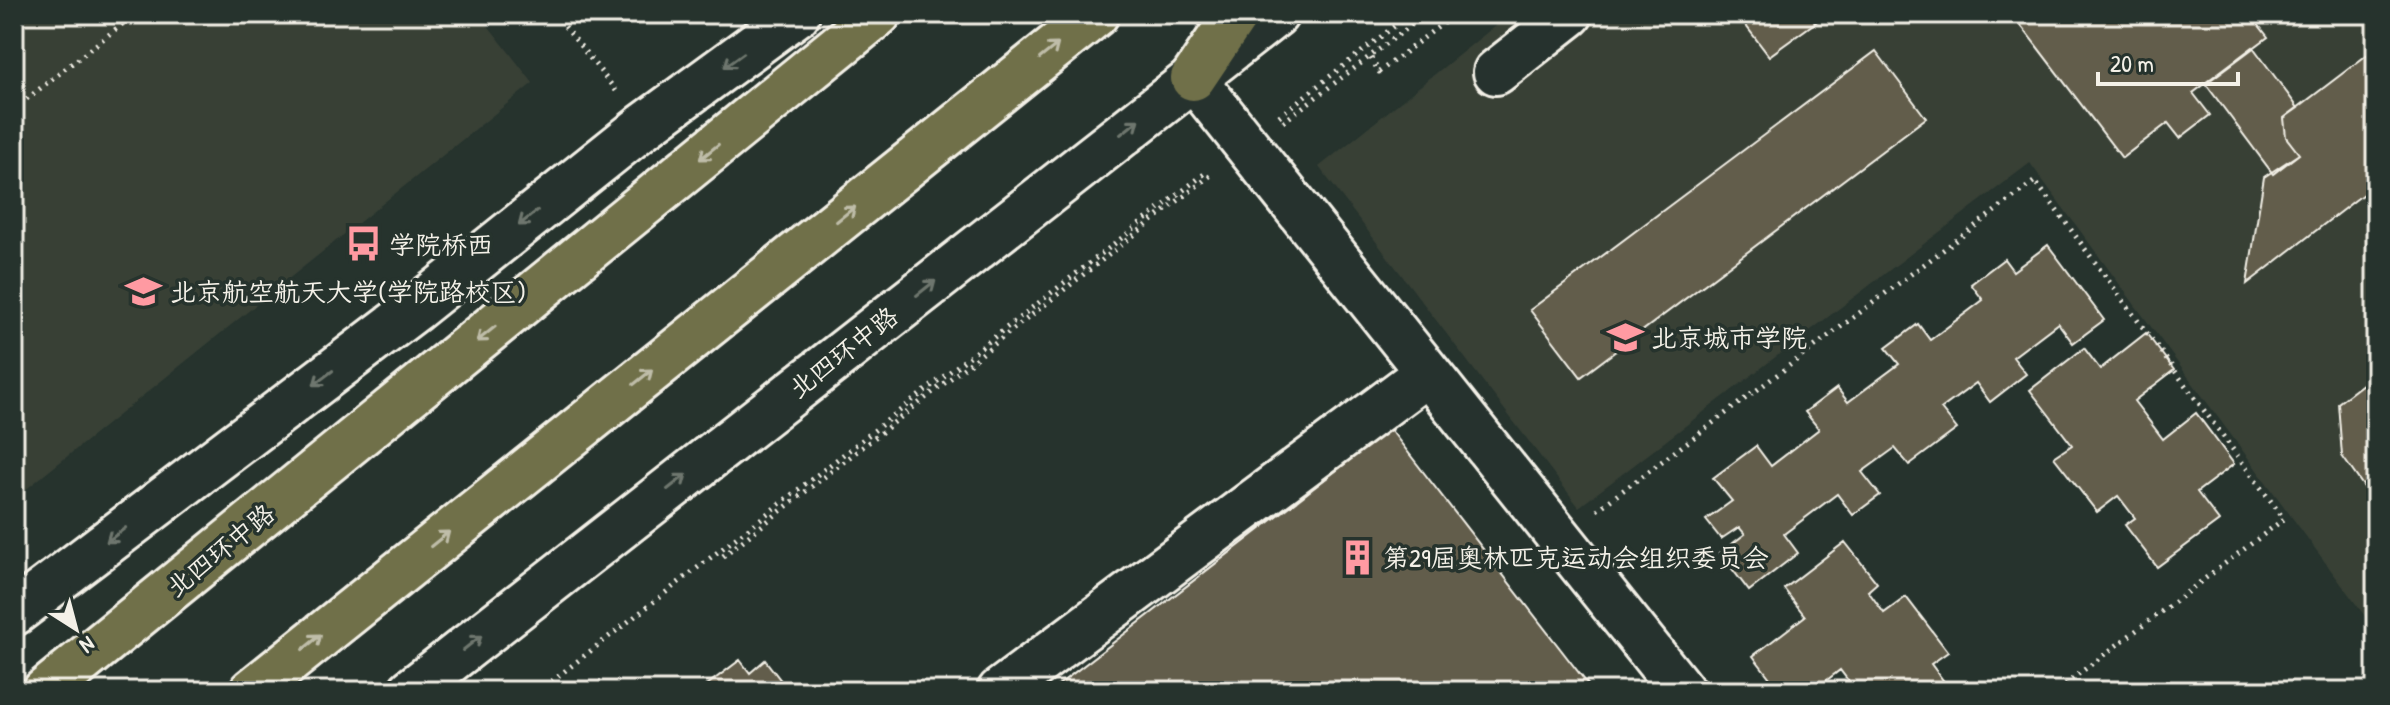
<svg xmlns="http://www.w3.org/2000/svg" width="2390" height="705" viewBox="0 0 2390 705" font-family="'Patrick Hand','LXGW WenKai TC',sans-serif">
<style>
.built{fill:#384036}
.building{fill:#625d4b;stroke:#f4f1e8;stroke-width:2}
.lines{fill:none;stroke-linecap:round;stroke-linejoin:round}
.minor-casing{stroke:#f4f1e8;stroke-width:50}
.highway-casing{stroke:#f4f1e8;stroke-width:50}
.path{stroke:#f4f1e8;stroke-width:5;stroke-dasharray:2 6;stroke-linecap:butt}
.minor{stroke:#26332d;stroke-width:44}
.highway{stroke:#70704a;stroke-width:44}
.oneway{stroke:#bfbda9}
.oneway2{stroke:#6e766e}
.labels{text-anchor:middle;dominant-baseline:central;stroke-width:7;stroke-linejoin:round;paint-order:stroke}
.poi-label{font-size:26px;fill:#f4f1e8;stroke:#26332d;text-anchor:start}
.street-label{font-size:26px;fill:#f4f1e8;stroke:#26332d}
</style>
<rect width="100%" height="100%" fill="#26332d"/>
<filter id="ink" filterUnits="userSpaceOnUse"><feTurbulence type="fractalNoise" baseFrequency=".0125" numOctaves="2"/><feDisplacementMap in="SourceGraphic" scale="16" xChannelSelector="R" yChannelSelector="G"/><feConvolveMatrix kernelMatrix="1 2 1 2 8 2 1 2 1" color-interpolation-filters="sRGB"/></filter>
<g filter="url(#ink)">
<path class="built" d="M 14,14 L 479,14 L 533,83 L 14,499 Z
M 1510,14 L 2376,14 L 2376,631 L 2030,163 L 1579,507 L 1319,167 Z"/>
<path class="building" d="M 1737,14 L 1827,14 L 1769,56 Z
M 2031,14 L 2250,14 L 2268,37 L 2193,93 L 2210,115 L 2180,138 L 2168,123 L 2122,158 L 2019,23 Z
M 2253,47 L 2298,108 L 2284,118 L 2286,137 L 2299,154 L 2273,174 L 2205,83 Z
M 2376,48 L 2376,184 L 2247,284 L 2264,177 L 2299,154 L 2286,137 L 2284,118 Z
M 1876,51 L 1926,118 L 1581,377 L 1530,310 Z
M 2048,245 L 2104,320 L 2073,343 L 2058,323 L 2013,357 L 2026,374 L 1990,402 L 1976,383 L 1941,409 L 1957,429 L 1909,465 L 1895,448 L 1862,472 L 1880,495 L 1853,515 L 1837,494 L 1784,534 L 1798,553 L 1749,591 L 1720,553 L 1745,534 L 1739,527 L 1721,539 L 1706,520 L 1732,501 L 1713,478 L 1756,446 L 1771,466 L 1819,429 L 1805,412 L 1837,388 L 1848,402 L 1899,364 L 1886,348 L 1918,324 L 1930,340 L 1983,300 L 1971,284 L 2004,259 L 2013,271 Z
M 2146,333 L 2174,370 L 2134,401 L 2163,439 L 2196,413 L 2234,464 L 2197,492 L 2219,521 L 2157,567 L 2125,525 L 2135,518 L 2118,496 L 2097,512 L 2054,457 L 2072,445 L 2030,390 L 2084,348 L 2100,369 Z
M 2376,374 L 2376,504 L 2342,456 L 2338,403 Z
M 1390,429 L 1593,691 L 1061,691 L 1057,686 Z
M 1845,542 L 1877,583 L 1868,591 L 1884,613 L 1906,597 L 1948,652 L 1931,664 L 1951,691 L 1856,691 L 1840,670 L 1813,691 L 1780,691 L 1753,656 L 1805,616 L 1784,589 Z
M 740,660 L 750,673 L 765,660 L 789,691 L 699,691 Z"/>
<g class="lines">
<defs>
<path id="minor" d="M 1496,72 L 1570,14
M 1193,78 L 1682,691
M 14,613 L 415,309 L 644,126 L 797,14
M 411,691 L 1276,14
M 1000,691 L 1427,373"/>
<path id="highway" d="M 1193,78 L 1236,14
M 45,691 L 878,14
M 252,691 L 1096,14"/>
</defs>
<use href="#minor" class="minor-casing"/>
<use href="#highway" class="highway-casing"/>
<path class="path" d="M 555,14 L 617,92
M 1371,58 L 1379,72 L 1455,14
M 14,109 L 135,14
M 1279,116 L 1410,14
M 1283,122 L 1426,14
M 1597,510 L 2035,181 L 2284,519 L 2056,691
M 723,556 L 1211,175
M 539,691 L 1208,171"/>
<use href="#minor" class="minor"/>
<use href="#highway" class="highway"/>
</g>
<defs><path id="oneway-shaft" d="M-6 0H5M1.5-3L5.5 0L1.5 3" fill="none" stroke-width="1.6" stroke-linecap="round" stroke-linejoin="round" transform="scale(2)"/></defs>
<g class="oneway">
<use href="#oneway-shaft" transform="translate(1049 51) rotate(-39)"/>
<use href="#oneway-shaft" transform="translate(709 152) rotate(141)"/>
<use href="#oneway-shaft" transform="translate(846 214) rotate(-39)"/>
<use href="#oneway-shaft" transform="translate(486 334) rotate(141)"/>
<use href="#oneway-shaft" transform="translate(643 377) rotate(-39)"/>
<use href="#oneway-shaft" transform="translate(440 539) rotate(-39)"/>
<use href="#oneway-shaft" transform="translate(312 642) rotate(-39)"/>
</g>
<g class="oneway2">
<use href="#oneway-shaft" transform="translate(734 60) rotate(144)"/>
<use href="#oneway-shaft" transform="translate(1130 127) rotate(-38)"/>
<use href="#oneway-shaft" transform="translate(528 218) rotate(141)"/>
<use href="#oneway-shaft" transform="translate(926 288) rotate(-38)"/>
<use href="#oneway-shaft" transform="translate(323 378) rotate(143)"/>
<use href="#oneway-shaft" transform="translate(677 482) rotate(-38)"/>
<use href="#oneway-shaft" transform="translate(116 535) rotate(143)"/>
<use href="#oneway-shaft" transform="translate(472 643) rotate(-38)"/>
</g>
</g>
<defs>
<symbol id="bus-bare" viewBox="-9 -9 18 18"><path d="M-5-6H5V4H4V6H2V4H-2V6H-4V4H-5ZM-3.5-4V0h7V-4ZM-3.5 1.2v1.5H-2V1.2ZM2 1.2v1.5H3.5V1.2Z" fill="#ff9aa2" stroke="#26332d" stroke-width="2.5" paint-order="stroke"/></symbol>
<symbol id="university-bare" viewBox="-9 -9 18 18"><path d="M0-5L7-2L0 1L-7-2ZM-4 1L0 2.5L4 1V4Q0 6-4 4Z" fill="#ff9aa2" stroke="#26332d" stroke-width="2.5" paint-order="stroke"/></symbol>
<symbol id="building-bare" viewBox="-9 -9 18 18"><path d="M-4-6H4V6H1V3H-1V6H-4ZM-2.5-4.3h1.7v1.8h-1.7ZM.8-4.3h1.7v1.8H.8ZM-2.5-1h1.7V.8h-1.7ZM.8-1h1.7V.8H.8Z" fill="#ff9aa2" stroke="#26332d" stroke-width="2.5" paint-order="stroke"/></symbol>
</defs>
<g fill-rule="evenodd">
<use href="#bus-bare" x="338" y="218" width="51" height="51"/>
<use href="#university-bare" x="118" y="266" width="51" height="51"/>
<use href="#university-bare" x="1600" y="312" width="51" height="51"/>
<use href="#building-bare" x="1332" y="532" width="51" height="51"/>
</g>
<g class="labels">
<g class="poi-label">
<text x="389" y="244">学院桥西</text>
<text x="170" y="291">北京航空航天大学(学院路校区)</text>
<text x="1651" y="337">北京城市学院</text>
<text x="1383" y="557">第29届奥林匹克运动会组织委员会</text>
</g>
<g class="street-label">
<text transform="translate(843 352) rotate(-38)">北四环中路</text>
<text transform="translate(220 550) rotate(-39)">北四环中路</text>
</g>
</g>
<rect width="2390" height="705" fill="none" stroke="#26332d" stroke-width="48"/>
<rect x="24" y="24" width="2342" height="657" fill="none" stroke="#f4f1e8" stroke-width="3" filter="url(#ink)"/>
<g transform="translate(76 629) rotate(144)" stroke="#26332d" stroke-width="6" paint-order="stroke">
<path d="M0-6L14 30L0 20L-14 30Z" fill="#f4f1e8"/>
<text y="-12" font-size="22" font-weight="bold" text-anchor="middle" fill="#f4f1e8">N</text>
</g>
<path d="M2098 72v12h140v-12" fill="none" stroke="#f4f1e8" stroke-width="4"/>
<text x="2110" y="72" font-size="24" fill="#f4f1e8" stroke="#26332d" stroke-width="6" paint-order="stroke">20 m</text>
</svg>
